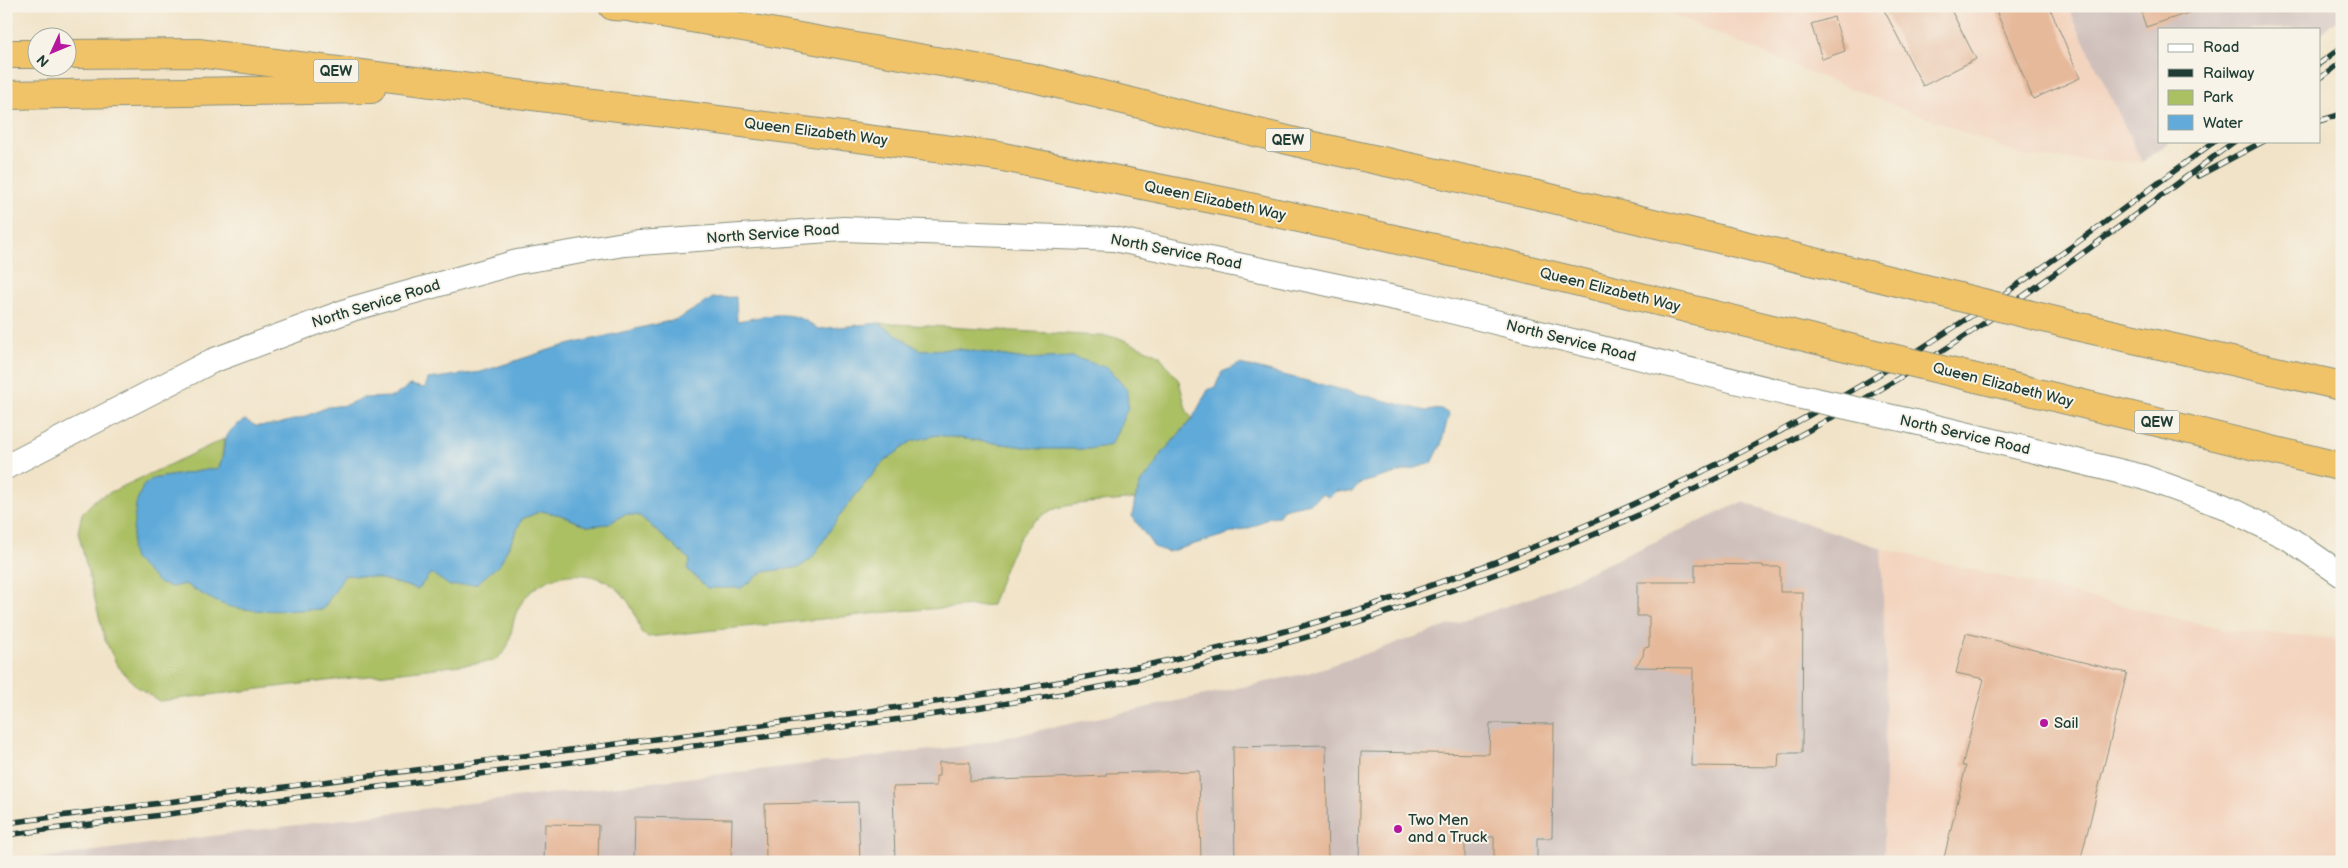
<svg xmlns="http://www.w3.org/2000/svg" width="2348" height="868" viewBox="0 0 2348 868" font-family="'Balsamiq Sans',sans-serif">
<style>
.built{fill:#f3d4bf}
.industrial{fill:#cfc0bb}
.green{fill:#abbf63;stroke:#657e4c}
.water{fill:#61aad9;stroke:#407486}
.building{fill:#e6b99b}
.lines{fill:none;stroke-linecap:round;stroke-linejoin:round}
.tertiary-casing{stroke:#88907e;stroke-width:26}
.motorway-casing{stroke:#88907e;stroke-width:30}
.tertiary{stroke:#fff;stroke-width:24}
.motorway{stroke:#f1c369;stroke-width:28}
.rail-casing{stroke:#1f3d34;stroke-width:5.5}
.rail{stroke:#f7f3e8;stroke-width:4;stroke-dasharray:11;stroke-linecap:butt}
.tertiary-bridge-casing{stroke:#88907e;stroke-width:26;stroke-linecap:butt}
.motorway-bridge-casing{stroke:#88907e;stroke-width:30;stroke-linecap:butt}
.tertiary-bridge{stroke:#fff;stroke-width:24}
.motorway-bridge{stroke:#f1c369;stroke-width:28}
.poi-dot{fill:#b5179e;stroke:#f7f3e8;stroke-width:2}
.labels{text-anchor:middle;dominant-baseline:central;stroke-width:4;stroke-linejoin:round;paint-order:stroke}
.shield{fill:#f7f3e8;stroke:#60746a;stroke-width:1}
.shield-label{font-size:14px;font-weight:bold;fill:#1f3d34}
.street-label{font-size:15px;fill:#1f3d34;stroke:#f7f3e8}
.poi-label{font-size:15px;fill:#1f3d34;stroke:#f7f3e8;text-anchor:start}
</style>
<rect width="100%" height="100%" fill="#f7f3e8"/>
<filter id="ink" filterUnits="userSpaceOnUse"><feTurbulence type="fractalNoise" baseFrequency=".02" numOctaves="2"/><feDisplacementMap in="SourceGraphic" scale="10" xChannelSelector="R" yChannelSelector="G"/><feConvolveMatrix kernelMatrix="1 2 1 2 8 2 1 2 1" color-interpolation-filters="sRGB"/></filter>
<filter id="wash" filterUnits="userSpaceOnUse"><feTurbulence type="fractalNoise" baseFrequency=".0096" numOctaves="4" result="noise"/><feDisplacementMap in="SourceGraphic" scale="20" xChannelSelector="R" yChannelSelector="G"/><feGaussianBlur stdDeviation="1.12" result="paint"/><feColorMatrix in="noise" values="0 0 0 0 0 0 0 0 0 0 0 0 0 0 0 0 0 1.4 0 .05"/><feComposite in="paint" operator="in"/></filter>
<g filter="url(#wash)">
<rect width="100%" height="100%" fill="#f1e3c8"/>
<path class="built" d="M 1653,6 L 2067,6 L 2142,162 L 2027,157 L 1809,72 Z
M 1881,548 L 2226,630 L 2334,638 L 2342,645 L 2342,862 L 1884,862 L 1886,670 Z"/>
<path class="industrial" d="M 2067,6 L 2342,6 L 2342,17 L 2319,34 L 2319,29 L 2159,29 L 2159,141 L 2171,141 L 2142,162 Z
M 1742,502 L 1881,548 L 1886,670 L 1884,862 L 9,862 L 453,805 L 965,746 L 1308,673 L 1536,596 Z"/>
<path class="green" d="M 879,323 L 1117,337 L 1159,355 L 1179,381 L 1186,409 L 1192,419 L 1158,458 L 1154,468 L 1141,482 L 1135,499 C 1114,502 1073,502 1055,509 C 1015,524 1005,569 992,605 L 899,611 L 648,637 L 641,632 C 634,607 623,587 598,578 C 568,568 531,580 517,611 C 512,621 511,643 505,651 C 502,654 497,658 494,661 L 159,701 L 136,686 L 117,665 L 105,640 L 78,532 L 82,513 L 96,499 L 224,439 L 222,458 L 219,468 L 152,479 L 134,559 L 172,587 L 185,584 C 228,611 273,611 323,609 L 345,575 L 374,577 L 418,589 L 431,573 L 450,586 L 510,545 L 522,519 L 541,511 L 561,515 L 587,526 L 608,524 L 625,514 L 640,516 L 690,560 L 741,588 L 763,572 L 800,567 L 812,558 L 842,512 L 882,463 L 912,441 L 937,435 L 1039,449 L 1089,449 L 1111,445 L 1073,357 L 1025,359 L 959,349 L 920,350 Z"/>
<path class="water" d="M 736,297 L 737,321 C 769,316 791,307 818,329 L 879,323 L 920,350 L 959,349 L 1025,359 L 1073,357 L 1108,368 L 1127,390 L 1128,408 L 1111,445 L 1089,449 L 1039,449 L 937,435 L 912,441 L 882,463 L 842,512 L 812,558 L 800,567 L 763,572 L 741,588 L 707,588 L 687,569 L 690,560 L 640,516 L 625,514 L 608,524 L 587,526 L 561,515 L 541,511 L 522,519 L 500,564 L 476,584 L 450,586 L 431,573 L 418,589 L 374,577 L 345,575 L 323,609 C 296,610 247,614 222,604 C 209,599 197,591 185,584 L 172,587 L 160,584 L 134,559 L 131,549 L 136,504 L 143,486 L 152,479 L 219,468 C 228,445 218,435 245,420 L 256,426 L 274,425 L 301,418 L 328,407 L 346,405 L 362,398 L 393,397 L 410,385 L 425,388 L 428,379 L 481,372 L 555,348 L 678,319 L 713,298 Z
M 1240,364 L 1426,411 L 1441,409 L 1449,414 L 1441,445 L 1432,463 L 1358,484 L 1352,492 L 1336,491 L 1329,497 L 1322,494 L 1310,503 L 1283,509 L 1279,516 L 1269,517 L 1255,526 L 1168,552 L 1154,547 L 1132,516 L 1135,499 L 1141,482 L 1154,468 L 1158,458 L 1192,419 L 1208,390 L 1215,387 L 1222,372 Z"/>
<g id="blocks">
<path class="building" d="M 1882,6 L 1949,6 L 1976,59 L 1923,86 Z
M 1994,6 L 2049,6 L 2080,78 L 2033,99 Z
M 2139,6 L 2199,6 L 2200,9 L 2146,27 Z
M 1834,17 L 1845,51 L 1822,59 L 1811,24 Z
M 1695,564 L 1763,565 L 1763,567 L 1780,567 L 1780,592 L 1803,592 L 1802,753 L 1779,753 L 1778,767 L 1692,766 L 1693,668 L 1635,667 L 1643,656 L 1644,648 L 1649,647 L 1649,616 L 1637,616 L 1637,582 L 1695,582 Z
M 1966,633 L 2127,673 L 2080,862 L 1943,862 L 1966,766 L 1962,766 L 1984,679 L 1956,673 Z
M 1490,723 L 1554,724 L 1552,838 L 1537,838 L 1537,860 L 1529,859 L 1529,862 L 1494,862 L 1494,837 L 1465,836 L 1465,862 L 1359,862 L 1361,752 L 1489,754 Z
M 1326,745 L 1328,862 L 1235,862 L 1233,747 Z
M 939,762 L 970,762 L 970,781 L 1106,776 L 1106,773 L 1199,771 L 1201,862 L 895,862 L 893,787 L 936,786 L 936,776 L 939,776 Z
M 858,802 L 860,862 L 766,862 L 765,804 Z
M 635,817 L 732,819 L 731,862 L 634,862 Z
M 545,824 L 599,825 L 598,862 L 544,862 Z"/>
</g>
</g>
<g filter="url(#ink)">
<use href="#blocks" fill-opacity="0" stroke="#88907e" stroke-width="1"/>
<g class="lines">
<defs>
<path id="tertiary" d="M 1915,422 L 2143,477 L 2223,506 L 2290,539 L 2342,575
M 6,467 L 212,361 L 352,309 L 517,262 L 624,244 L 844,229 L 1114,239 L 1414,302 L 1788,394"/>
<path id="motorway" d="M 613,6 L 628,7 L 1033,78 L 1304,144 L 1537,195 L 1943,293
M 6,54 L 38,54
M 68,54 L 198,53 L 998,156 L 1232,203 L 1501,263 L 1846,347
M 6,95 L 371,89
M 2076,326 L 2342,386
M 1972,377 L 2342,467"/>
</defs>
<use href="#tertiary" class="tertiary-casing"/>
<use href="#motorway" class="motorway-casing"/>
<use href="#tertiary" class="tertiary"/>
<use href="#motorway" class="motorway"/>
<defs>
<path id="rail" d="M 2319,64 L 2342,47
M 2319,79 L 2342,62
M 2319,121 L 2342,114
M 2198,176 L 2264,141
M 6,823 C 225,794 444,766 663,738 C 811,718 960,702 1107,673 C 1258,644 1406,599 1548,541 C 1694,482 1834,407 1965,320 C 2051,264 2132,202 2215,141
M 6,835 C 223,807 440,779 657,751 C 807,731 958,714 1106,686 C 1259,656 1408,610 1552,552 C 1696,494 1845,417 1974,330 C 2063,270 2148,205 2235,141"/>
</defs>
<use href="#rail" class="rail-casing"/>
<use href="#rail" class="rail"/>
<defs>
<path id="tertiary-bridge" d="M 1788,394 L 1915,422"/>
<path id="motorway-bridge" d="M 1943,293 L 2076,326
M 1846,347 L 1972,377"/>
</defs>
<use href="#tertiary-bridge" class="tertiary-bridge-casing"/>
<use href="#motorway-bridge" class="motorway-bridge-casing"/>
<use href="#tertiary-bridge" class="tertiary-bridge"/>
<use href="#motorway-bridge" class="motorway-bridge"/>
</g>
</g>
<g class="poi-dot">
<circle cx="2044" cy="723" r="5"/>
<circle cx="1398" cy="829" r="5"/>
</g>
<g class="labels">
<g class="shield">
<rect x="313.5" y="59.5" width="45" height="23" rx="4"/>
<rect x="1265.5" y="128.5" width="45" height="23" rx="4"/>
<rect x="2134.5" y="410.5" width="45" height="23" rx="4"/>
</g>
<g class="shield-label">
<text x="336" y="71">QEW</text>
<text x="1288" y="140">QEW</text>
<text x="2157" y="422">QEW</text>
</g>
<g class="street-label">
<text transform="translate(816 132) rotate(7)">Queen Elizabeth Way</text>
<text transform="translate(1215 201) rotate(12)">Queen Elizabeth Way</text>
<text transform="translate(773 234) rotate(-4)">North Service Road</text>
<text transform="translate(1176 252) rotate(11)">North Service Road</text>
<text transform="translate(1610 290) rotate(14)">Queen Elizabeth Way</text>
<text transform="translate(376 304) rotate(-17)">North Service Road</text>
<text transform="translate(1571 341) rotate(14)">North Service Road</text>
<text transform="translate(2003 385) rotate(14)">Queen Elizabeth Way</text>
<text transform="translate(1965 435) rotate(13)">North Service Road</text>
</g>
<g class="poi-label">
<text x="2054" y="723">Sail</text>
<text x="1408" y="820">Two Men<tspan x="1408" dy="17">and a Truck</tspan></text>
</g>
</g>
<rect width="2348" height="868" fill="none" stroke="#f7f3e8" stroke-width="25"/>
<rect x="2158" y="28" width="162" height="115" fill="#f7f3e8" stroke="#a1aaa0"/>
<rect x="2168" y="44" width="25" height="8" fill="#ffffff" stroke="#a1aaa0"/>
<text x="2203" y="52" font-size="15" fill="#1f3d34">Road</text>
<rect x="2168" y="69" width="25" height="8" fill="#1f3d34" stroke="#a1aaa0"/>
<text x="2203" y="78" font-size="15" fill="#1f3d34">Railway</text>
<rect x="2168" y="90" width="25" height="15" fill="#abbf63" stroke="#a1aaa0"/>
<text x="2203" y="102" font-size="15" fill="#1f3d34">Park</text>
<rect x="2168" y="115" width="25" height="15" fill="#61aad9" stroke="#a1aaa0"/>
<text x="2203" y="128" font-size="15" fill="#1f3d34">Water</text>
<g transform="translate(52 52) rotate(226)"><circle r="24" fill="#f7f3e8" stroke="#a1aaa0"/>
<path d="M0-4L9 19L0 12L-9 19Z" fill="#b5179e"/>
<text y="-8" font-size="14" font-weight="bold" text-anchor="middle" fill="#1f3d34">N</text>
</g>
</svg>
